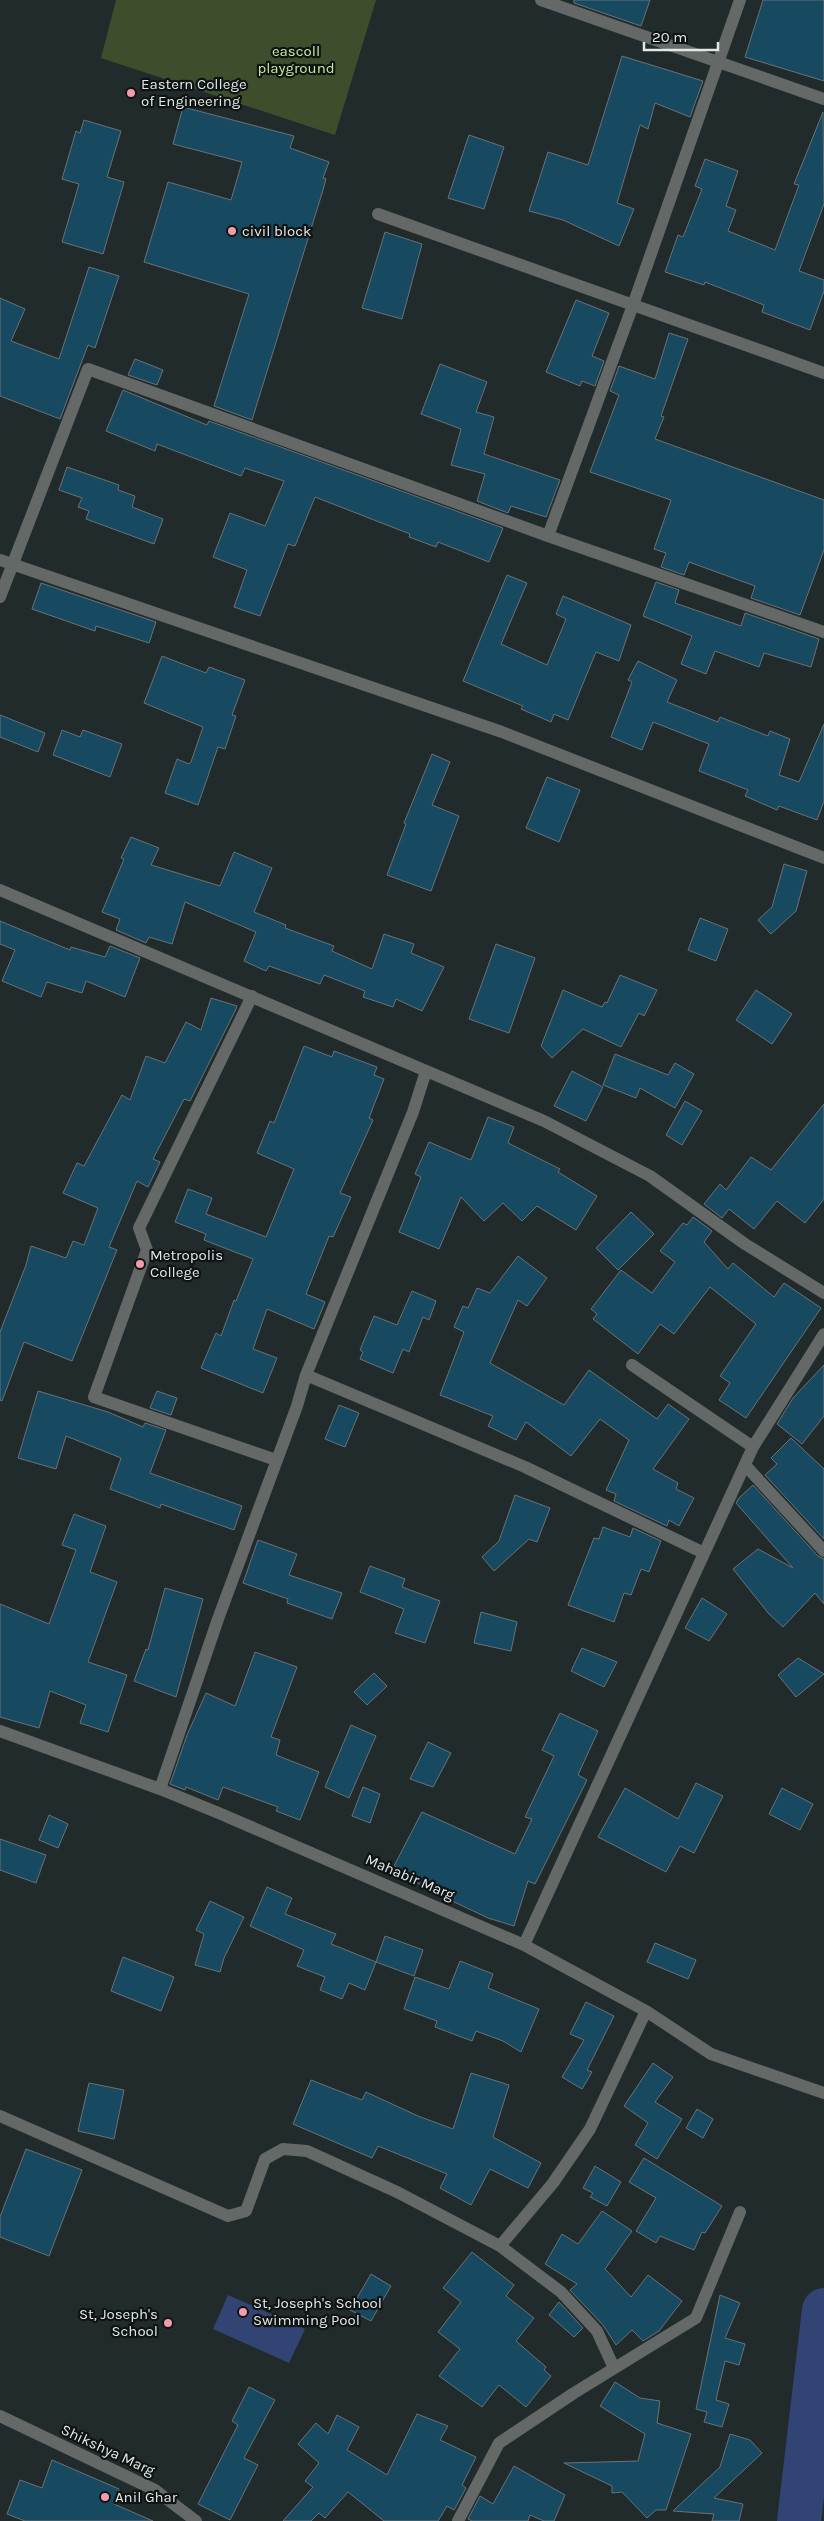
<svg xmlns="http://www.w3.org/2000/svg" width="824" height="2521" viewBox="0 0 824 2521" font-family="Karla,sans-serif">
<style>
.green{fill:#3d4e2d}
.water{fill:#324473}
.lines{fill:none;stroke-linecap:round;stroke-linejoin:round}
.river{stroke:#324473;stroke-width:44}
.building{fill:#174961;stroke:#6a7276}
.street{stroke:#646866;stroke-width:12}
.poi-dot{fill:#f39aab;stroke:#0f1313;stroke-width:2}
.labels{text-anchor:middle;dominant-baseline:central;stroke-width:4.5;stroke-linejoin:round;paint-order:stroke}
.park-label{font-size:15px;fill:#c4ed9e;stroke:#0f1313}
.poi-label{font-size:15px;fill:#e1e7e7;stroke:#0f1313;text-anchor:start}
.street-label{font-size:15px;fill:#e1e7e7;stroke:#0f1313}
</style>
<rect width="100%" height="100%" fill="#222b2b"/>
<path class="green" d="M 116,0 L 376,0 L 335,135 L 101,58 Z"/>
<path class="water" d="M 228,2295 L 305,2329 L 289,2363 L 213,2329 Z"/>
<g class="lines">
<path class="river" d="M 799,2521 L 824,2310"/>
</g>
<path class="building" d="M 574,0 L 650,0 L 641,26 L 574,3 Z
M 763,0 L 824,0 L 824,81 L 745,57 Z
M 622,56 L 703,81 L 690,117 L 655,103 L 648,129 L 640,125 L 617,203 L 634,209 L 619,246 L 563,220 L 529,211 L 548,152 L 588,165 Z
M 183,107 L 294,136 L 290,148 L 329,162 L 323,178 L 326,179 L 323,190 L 252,420 L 214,406 L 249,294 L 144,262 L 168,182 L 231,200 L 242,162 L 173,144 Z
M 823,112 L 824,204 L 799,271 L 824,280 L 824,291 L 810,330 L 762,312 L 764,305 L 705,282 L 704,285 L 665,272 L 678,235 L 683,237 L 702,189 L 695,186 L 705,159 L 738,171 L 726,206 L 736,210 L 728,231 L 775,250 L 799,185 L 794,184 Z
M 84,120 L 121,131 L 107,177 L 124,182 L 103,254 L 62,242 L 79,184 L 62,179 L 76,131 L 80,133 Z
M 469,135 L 504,147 L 484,209 L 448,198 Z
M 385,232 L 422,244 L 402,319 L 362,308 Z
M 89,267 L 119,276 L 95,348 L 88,345 L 60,419 L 0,396 L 0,298 L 25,309 L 11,341 L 59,359 Z
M 576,300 L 609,313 L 592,356 L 604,361 L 595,386 L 582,381 L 580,386 L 546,372 Z
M 669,333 L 688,339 L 661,416 L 664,417 L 655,439 L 824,500 L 824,550 L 800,615 L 751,598 L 755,586 L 689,562 L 684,575 L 661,567 L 666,553 L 654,549 L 671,500 L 590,472 L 619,395 L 610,391 L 619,366 L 655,379 Z
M 135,359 L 163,370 L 157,385 L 128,375 Z
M 440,364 L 487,382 L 476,412 L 494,417 L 484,454 L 560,480 L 546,517 L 511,506 L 508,513 L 477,501 L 485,474 L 451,465 L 461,429 L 421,414 Z
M 123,390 L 207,425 L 209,421 L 503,528 L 489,562 L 438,542 L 436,547 L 409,537 L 410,534 L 315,497 L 295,546 L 288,544 L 260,616 L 234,607 L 247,570 L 213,557 L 230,513 L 265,526 L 284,481 L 245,468 L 241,476 L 157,444 L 155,451 L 106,431 Z
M 67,467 L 119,485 L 118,490 L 135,496 L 132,507 L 163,519 L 154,544 L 86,519 L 89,511 L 78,507 L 82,498 L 59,490 Z
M 507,575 L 527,583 L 501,644 L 547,665 L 566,619 L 556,614 L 563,596 L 631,625 L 619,661 L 596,652 L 568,720 L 554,714 L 551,722 L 521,709 L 523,706 L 463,681 Z
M 656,582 L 679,590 L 675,603 L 741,626 L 745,613 L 819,639 L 811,667 L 764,653 L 759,667 L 715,651 L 706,674 L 681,664 L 692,636 L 643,616 Z
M 41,583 L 156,622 L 149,643 L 96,626 L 95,631 L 32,609 Z
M 162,656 L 206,673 L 209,667 L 245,680 L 232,715 L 236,716 L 225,749 L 218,747 L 198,805 L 165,793 L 177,759 L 189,764 L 191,762 L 203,727 L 144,703 Z
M 638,661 L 677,680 L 667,702 L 718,722 L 720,717 L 768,736 L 770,731 L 790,739 L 779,775 L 799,782 L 824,724 L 824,801 L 817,820 L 779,806 L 777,810 L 745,796 L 748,790 L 699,771 L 709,744 L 653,722 L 642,750 L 611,737 L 632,682 L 628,680 Z
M 0,715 L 45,733 L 38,752 L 0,737 Z
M 62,730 L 80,737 L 83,730 L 122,744 L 110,777 L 53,755 Z
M 432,754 L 450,762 L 432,805 L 459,816 L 431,891 L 387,875 L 406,824 L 404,823 Z
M 547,777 L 580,790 L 559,842 L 526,828 Z
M 131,837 L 159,848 L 151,865 L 220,886 L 234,852 L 272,868 L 254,912 L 286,925 L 285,928 L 334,946 L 332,951 L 372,969 L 384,934 L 414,944 L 411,953 L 444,967 L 422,1011 L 396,999 L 393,1007 L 363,997 L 365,991 L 324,975 L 320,984 L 269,966 L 266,971 L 244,961 L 256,932 L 185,902 L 172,944 L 149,937 L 146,943 L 116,930 L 120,919 L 102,912 L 124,859 L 121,858 Z
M 784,864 L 807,871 L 796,911 L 771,934 L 758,920 L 772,907 Z
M 700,918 L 728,929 L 716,961 L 688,950 Z
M 0,921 L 70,950 L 71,947 L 105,957 L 110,946 L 140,958 L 125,997 L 86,981 L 82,993 L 47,982 L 41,997 L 2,981 L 15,950 L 0,944 Z
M 496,944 L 535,958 L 509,1033 L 469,1019 Z
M 620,975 L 657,990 L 644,1016 L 639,1013 L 621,1047 L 583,1029 L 552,1058 L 541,1046 L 563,990 L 602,1007 L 605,1002 L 607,1003 Z
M 756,990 L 792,1014 L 772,1044 L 736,1020 Z
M 211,998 L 237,1006 L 236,1009 L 190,1101 L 184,1099 L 153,1159 L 160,1162 L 148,1187 L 137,1181 L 109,1247 L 117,1250 L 72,1361 L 24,1342 L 2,1401 L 0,1400 L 0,1332 L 26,1265 L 31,1246 L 66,1258 L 73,1241 L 84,1245 L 98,1208 L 63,1193 L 77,1163 L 84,1166 L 122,1095 L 130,1100 L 146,1056 L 165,1063 L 186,1022 L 201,1030 Z
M 304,1046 L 332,1057 L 334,1051 L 377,1067 L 374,1075 L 384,1079 L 369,1118 L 373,1120 L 340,1193 L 351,1197 L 333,1237 L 329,1236 L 306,1294 L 325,1302 L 314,1329 L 267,1309 L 253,1349 L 277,1358 L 263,1393 L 201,1368 L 216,1333 L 221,1336 L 234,1300 L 236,1301 L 253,1259 L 204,1240 L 206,1234 L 175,1222 L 188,1189 L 212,1198 L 206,1214 L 266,1237 L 294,1169 L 257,1153 L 270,1121 L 274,1123 Z
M 615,1054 L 668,1075 L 675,1063 L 694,1074 L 675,1108 L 640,1088 L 636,1098 L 603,1085 Z
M 572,1071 L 603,1087 L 586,1121 L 554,1106 Z
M 685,1101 L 702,1111 L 682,1145 L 666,1135 Z
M 824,1104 L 824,1199 L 805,1223 L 777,1201 L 754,1229 L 729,1209 L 722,1218 L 704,1204 L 720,1184 L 726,1190 L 751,1157 L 771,1170 Z
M 488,1117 L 514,1127 L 508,1143 L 560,1169 L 558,1172 L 597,1196 L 576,1230 L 537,1206 L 522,1221 L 503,1203 L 484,1221 L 461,1197 L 439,1249 L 399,1232 L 421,1177 L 415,1174 L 429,1142 L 471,1160 Z
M 631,1212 L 654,1234 L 618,1270 L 596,1248 Z
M 693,1217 L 712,1231 L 704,1242 L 728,1269 L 733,1263 L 774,1297 L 784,1283 L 821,1308 L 746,1418 L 719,1400 L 730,1383 L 720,1376 L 756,1324 L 710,1287 L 674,1334 L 660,1324 L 638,1354 L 593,1319 L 597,1314 L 591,1309 L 621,1270 L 652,1293 L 675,1262 L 660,1251 L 683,1223 L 687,1225 Z
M 518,1256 L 547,1278 L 527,1306 L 518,1300 L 490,1363 L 564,1405 L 589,1370 L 657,1419 L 668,1404 L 689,1419 L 653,1469 L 678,1483 L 676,1489 L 694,1498 L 679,1526 L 669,1520 L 667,1526 L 614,1501 L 616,1494 L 606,1490 L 629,1440 L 600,1419 L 571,1456 L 526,1422 L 516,1440 L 488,1426 L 493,1416 L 440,1395 L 464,1332 L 454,1327 L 463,1306 L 468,1308 L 477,1288 L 490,1293 Z
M 412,1291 L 436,1301 L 429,1320 L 423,1317 L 409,1352 L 403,1349 L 393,1373 L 360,1359 L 363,1352 L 360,1350 L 374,1316 L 397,1325 Z
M 824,1365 L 824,1416 L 802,1444 L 777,1424 L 793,1398 Z
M 38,1391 L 108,1412 L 143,1427 L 145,1423 L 166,1430 L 150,1473 L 242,1506 L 234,1530 L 161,1504 L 160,1508 L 110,1489 L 121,1458 L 66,1436 L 56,1469 L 18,1458 Z
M 157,1391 L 177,1398 L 171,1415 L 150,1408 Z
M 339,1405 L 359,1413 L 345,1447 L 325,1439 Z
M 791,1438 L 824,1469 L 824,1539 L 765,1475 L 777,1464 L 771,1458 Z
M 753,1485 L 818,1556 L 824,1559 L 824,1604 L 815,1593 L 783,1627 L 769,1614 L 733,1569 L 758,1549 L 793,1568 L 736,1503 L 739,1498 Z
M 515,1495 L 550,1508 L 537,1542 L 529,1539 L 494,1571 L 482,1557 L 499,1541 Z
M 74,1514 L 106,1526 L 90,1572 L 117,1582 L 88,1662 L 127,1675 L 108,1732 L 80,1723 L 86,1705 L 50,1691 L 39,1728 L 0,1717 L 0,1604 L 49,1624 L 76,1550 L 62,1545 Z
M 603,1527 L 630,1537 L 633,1528 L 661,1541 L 649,1572 L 641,1569 L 631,1595 L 624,1593 L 614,1622 L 568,1605 L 594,1538 L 599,1539 Z
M 258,1540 L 297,1554 L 289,1575 L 342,1593 L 332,1619 L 287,1603 L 288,1599 L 243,1583 Z
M 370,1566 L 405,1579 L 402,1587 L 440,1601 L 425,1643 L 395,1633 L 404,1609 L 360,1592 Z
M 165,1588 L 203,1599 L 176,1697 L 134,1681 L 146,1649 L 148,1650 Z
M 702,1598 L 727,1614 L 709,1641 L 685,1628 Z
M 481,1612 L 517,1622 L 511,1651 L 474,1643 Z
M 582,1648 L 617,1662 L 604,1687 L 571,1671 Z
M 255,1652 L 297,1667 L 271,1737 L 280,1740 L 276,1755 L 319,1772 L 300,1820 L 276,1811 L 278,1807 L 223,1787 L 218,1800 L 186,1787 L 185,1790 L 170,1784 L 187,1735 L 206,1693 L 235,1706 Z
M 798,1658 L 824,1674 L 796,1697 L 778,1675 Z
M 374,1673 L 387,1686 L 367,1705 L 354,1692 Z
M 560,1713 L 598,1731 L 578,1775 L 587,1780 L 535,1884 L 528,1881 L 514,1926 L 488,1918 L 448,1899 L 449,1897 L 417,1883 L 419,1879 L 394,1866 L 422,1812 L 515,1854 L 532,1819 L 525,1817 L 554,1756 L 542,1750 Z
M 351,1725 L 376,1736 L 349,1798 L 325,1787 Z
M 428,1742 L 451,1753 L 433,1787 L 410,1779 Z
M 696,1783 L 723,1796 L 694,1853 L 680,1846 L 666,1872 L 598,1837 L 625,1788 L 678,1819 Z
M 363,1787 L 380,1794 L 370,1823 L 352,1816 Z
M 782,1788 L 813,1804 L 800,1830 L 769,1814 Z
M 49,1815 L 68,1824 L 58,1848 L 39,1840 Z
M 0,1839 L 46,1855 L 36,1883 L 0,1870 Z
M 267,1887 L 292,1898 L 285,1914 L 336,1934 L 331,1944 L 376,1962 L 365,1990 L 349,1983 L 342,1999 L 320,1990 L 325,1977 L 297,1966 L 304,1950 L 250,1926 Z
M 210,1901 L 244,1917 L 224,1958 L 220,1972 L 195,1965 L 204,1934 L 196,1930 Z
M 385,1936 L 423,1950 L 414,1976 L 376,1962 Z
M 655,1943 L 696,1960 L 688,1979 L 647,1962 Z
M 123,1957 L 174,1977 L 161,2011 L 111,1991 Z
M 460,1961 L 493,1974 L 488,1988 L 539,2009 L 521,2052 L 503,2041 L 476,2031 L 472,2041 L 435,2027 L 437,2021 L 404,2009 L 415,1977 L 449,1989 Z
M 586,2002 L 614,2016 L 587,2070 L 592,2072 L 582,2089 L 562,2077 L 584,2040 L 570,2034 Z
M 653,2063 L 673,2077 L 655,2102 L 682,2119 L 657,2159 L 635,2145 L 648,2123 L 624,2106 Z
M 471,2073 L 509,2085 L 493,2137 L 541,2163 L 528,2188 L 490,2169 L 471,2205 L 440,2188 L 447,2174 L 378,2146 L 372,2158 L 293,2124 L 311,2080 L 362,2100 L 366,2092 L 418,2116 L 453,2129 Z
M 89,2083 L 124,2090 L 114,2139 L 78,2131 Z
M 697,2109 L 713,2119 L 703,2138 L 686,2128 Z
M 26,2149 L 82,2170 L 49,2256 L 0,2237 L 0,2217 Z
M 644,2158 L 722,2206 L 705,2233 L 702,2232 L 694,2250 L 660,2236 L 656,2243 L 636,2231 L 656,2198 L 629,2182 Z
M 595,2166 L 621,2182 L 607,2206 L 590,2197 L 593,2193 L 583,2188 Z
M 602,2211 L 632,2231 L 605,2269 L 631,2297 L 648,2275 L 682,2301 L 659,2331 L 643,2341 L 632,2330 L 616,2345 L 603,2325 L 570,2290 L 577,2284 L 545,2264 L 562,2234 L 578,2244 Z
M 472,2252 L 514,2285 L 506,2296 L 534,2318 L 516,2341 L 546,2367 L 544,2370 L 551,2376 L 526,2407 L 499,2385 L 482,2407 L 439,2376 L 460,2349 L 438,2332 L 461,2302 L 443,2288 Z
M 371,2274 L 391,2286 L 371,2321 L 350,2310 Z
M 720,2295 L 740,2303 L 725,2338 L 745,2344 L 739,2365 L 725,2361 L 716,2400 L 729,2404 L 722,2427 L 704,2422 L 707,2412 L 696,2409 Z
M 559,2302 L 583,2328 L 574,2337 L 549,2315 Z
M 615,2382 L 640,2398 L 660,2401 L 657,2423 L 691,2434 L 666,2510 L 656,2510 L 647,2518 L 622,2492 L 612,2493 L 612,2486 L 564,2463 L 638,2461 L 645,2434 L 600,2406 Z
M 249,2387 L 275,2400 L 244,2458 L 258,2465 L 230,2520 L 198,2504 L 238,2425 L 232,2421 Z
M 417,2414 L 448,2426 L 440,2440 L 476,2457 L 462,2485 L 466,2488 L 454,2510 L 447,2506 L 438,2521 L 384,2521 L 348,2492 L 325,2518 L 319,2513 L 311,2521 L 283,2521 L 313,2487 L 305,2481 L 319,2463 L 298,2444 L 316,2423 L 328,2434 L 337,2415 L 359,2427 L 347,2450 L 387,2475 Z
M 730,2434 L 750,2440 L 762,2453 L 714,2498 L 743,2504 L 739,2521 L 712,2521 L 714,2514 L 673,2511 L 720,2467 Z
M 52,2460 L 119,2489 L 114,2504 L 153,2521 L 25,2521 L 7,2514 L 20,2480 L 42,2488 Z
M 514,2466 L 565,2495 L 554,2521 L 544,2521 L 530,2515 L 528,2521 L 472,2521 L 468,2519 L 480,2496 L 493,2504 Z"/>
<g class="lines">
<path class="street" d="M 541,0 L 824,99
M 378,214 L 824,373
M 548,536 L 633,305 L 740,0
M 0,560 L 502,732 L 824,858
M 0,597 L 88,369 L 548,536 L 824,632
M 0,890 L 544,1121 L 650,1176 L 745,1244 L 824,1293
M 252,996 L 139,1228 L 147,1250 L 94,1397 L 276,1460
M 632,1365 L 753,1447
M 306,1375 L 525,1467 L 704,1553
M 745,1465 L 824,1551
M 0,1731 L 160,1789 L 221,1814 L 524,1945 L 646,2011 L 711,2054 L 824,2093
M 160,1789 L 218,1619 L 297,1406 L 306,1375 L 413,1112 L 426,1071
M 524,1945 L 753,1447 L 824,1334
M 0,2116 L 228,2216 L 246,2211 L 265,2159 L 283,2149 L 307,2151 L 397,2192 L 500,2246 L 561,2292 L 597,2331 L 614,2368
M 500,2246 L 553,2183 L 590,2129 L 646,2011
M 0,2416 L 155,2490 L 196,2521
M 458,2521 L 499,2443 L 574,2393 L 696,2318 L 740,2212"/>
</g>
<g class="poi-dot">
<circle cx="131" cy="93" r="5"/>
<circle cx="232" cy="231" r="5"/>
<circle cx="140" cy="1264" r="5"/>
<circle cx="243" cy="2312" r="5"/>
<circle cx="168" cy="2323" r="5"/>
<circle cx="105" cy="2497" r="5"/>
</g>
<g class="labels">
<g class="park-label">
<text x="296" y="51">eascoll<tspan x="296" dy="17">playground</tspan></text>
</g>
<g class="poi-label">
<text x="141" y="84">Eastern College<tspan x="141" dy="17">of Engineering</tspan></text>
<text x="242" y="231">civil block</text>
<text x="150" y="1255">Metropolis<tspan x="150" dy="17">College</tspan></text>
<text x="253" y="2303">St, Joseph's School<tspan x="253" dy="17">Swimming Pool</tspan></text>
<text x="158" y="2314" text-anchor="end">St, Joseph's<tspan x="158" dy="17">School</tspan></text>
<text x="115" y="2497">Anil Ghar</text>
</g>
<g class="street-label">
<text transform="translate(410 1877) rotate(23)">Mahabir Marg</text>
<text transform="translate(108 2450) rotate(25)">Shikshya Marg</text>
</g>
</g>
<path d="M644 42v8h74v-8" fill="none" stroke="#e1e7e7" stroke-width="2.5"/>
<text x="652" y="42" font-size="15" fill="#e1e7e7" stroke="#0f1313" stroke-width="4" paint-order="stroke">20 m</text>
</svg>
